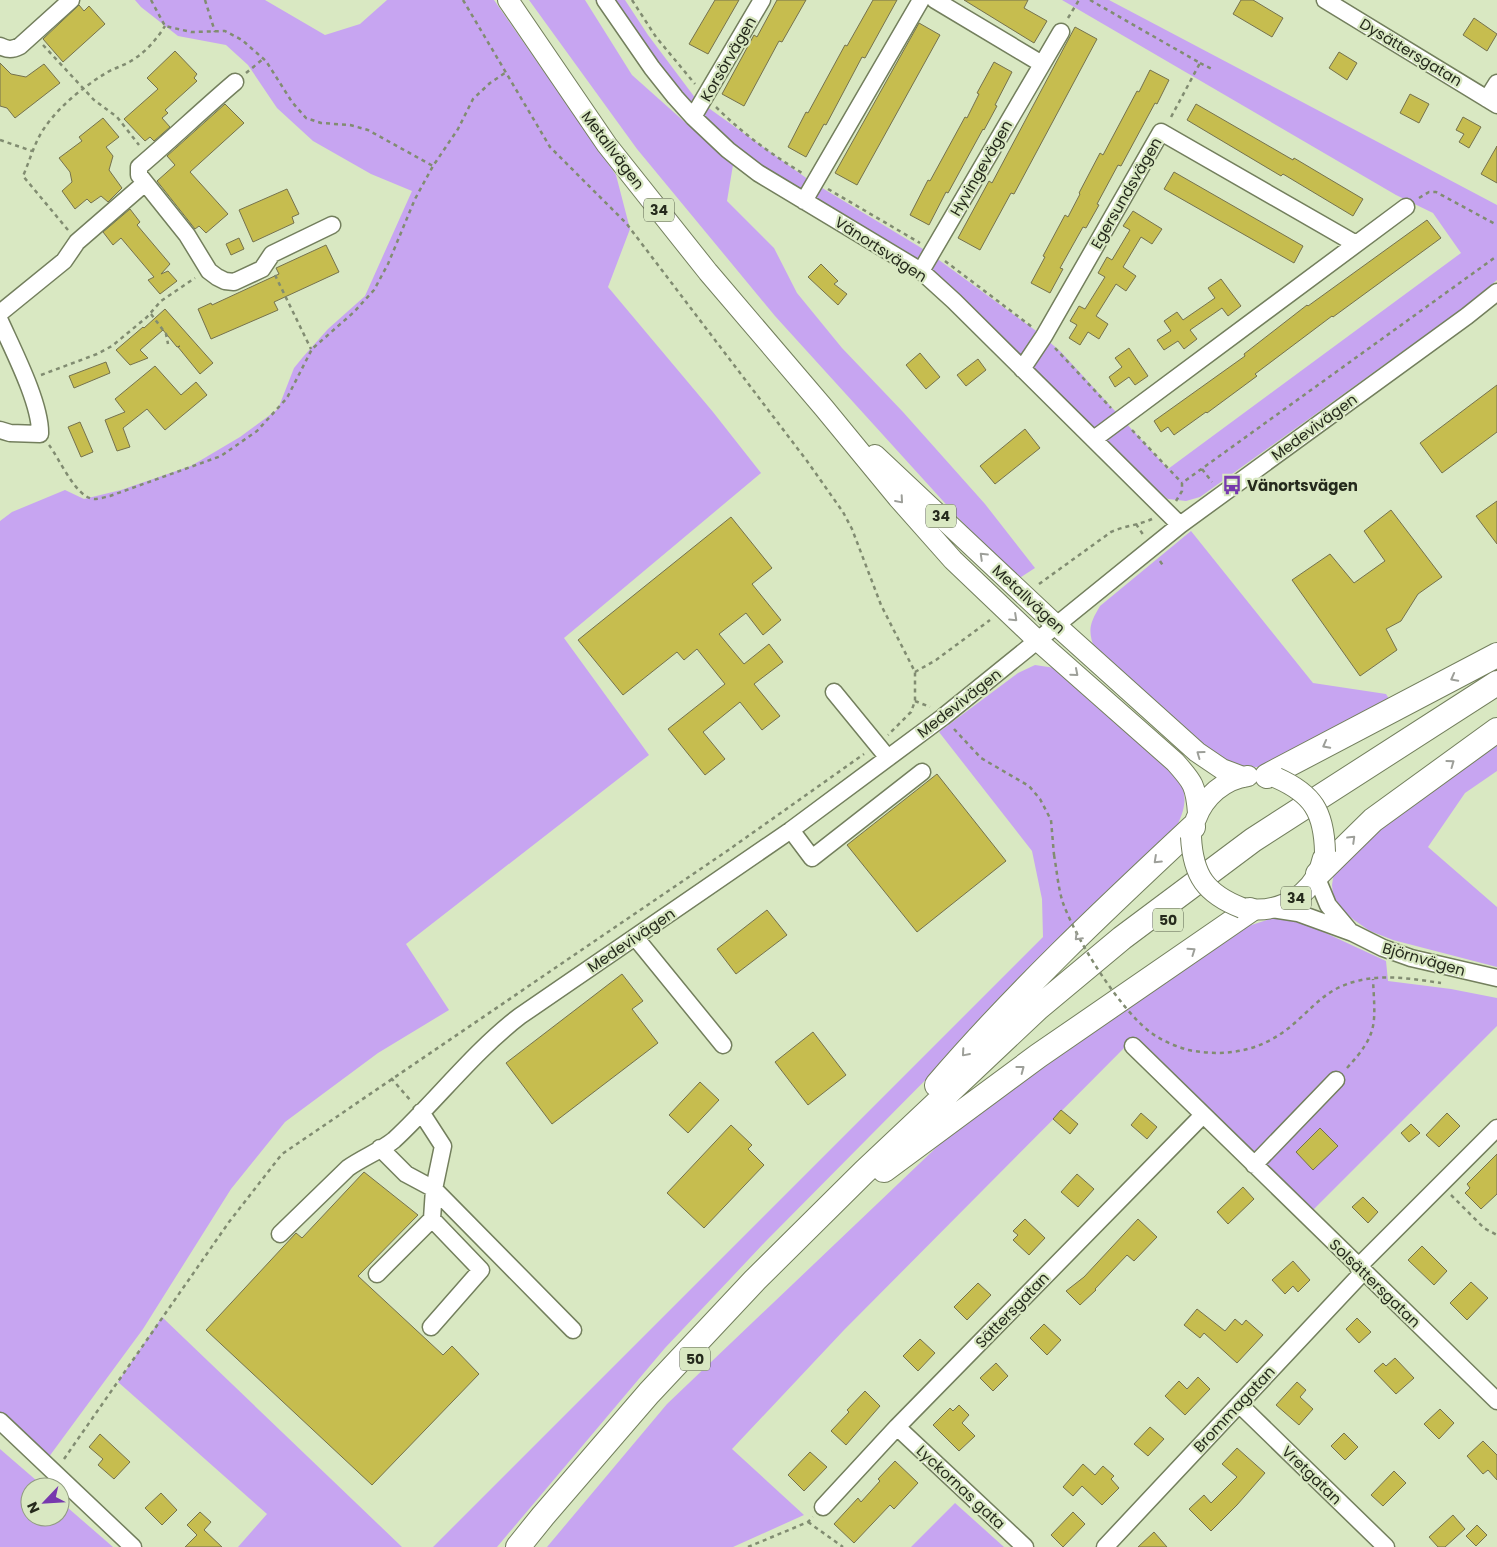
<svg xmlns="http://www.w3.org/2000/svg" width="1497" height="1547" viewBox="0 0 1497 1547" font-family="Poppins,sans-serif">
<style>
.green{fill:#c7a5f1}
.building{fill:#c6bd4f;stroke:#75724e}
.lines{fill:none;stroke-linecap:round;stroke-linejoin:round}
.minor-casing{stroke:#737f5d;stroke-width:19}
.major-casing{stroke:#737f5d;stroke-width:22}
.highway-casing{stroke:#737f5d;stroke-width:26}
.path{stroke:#818c71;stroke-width:2.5;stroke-dasharray:4 4;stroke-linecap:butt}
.minor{stroke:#fff;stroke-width:16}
.major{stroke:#fff;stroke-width:20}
.highway{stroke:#fff;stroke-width:24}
.major-bridge-casing{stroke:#737f5d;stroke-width:22;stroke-linecap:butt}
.path-bridge{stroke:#818c71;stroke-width:2.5;stroke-dasharray:4 4;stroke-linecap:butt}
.major-bridge{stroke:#fff;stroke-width:20}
.oneway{stroke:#9d9f99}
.labels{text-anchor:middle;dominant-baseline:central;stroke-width:4.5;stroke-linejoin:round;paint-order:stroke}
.shield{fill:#d9e8c2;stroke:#5b634e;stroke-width:1}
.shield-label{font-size:14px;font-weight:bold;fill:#252a1c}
.street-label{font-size:15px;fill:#252a1c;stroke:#d9e8c2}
.poi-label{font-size:15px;font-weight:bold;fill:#252a1c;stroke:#d9e8c2;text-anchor:start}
</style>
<rect width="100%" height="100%" fill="#d9e8c2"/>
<path class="green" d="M 135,0 L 265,0 L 325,35 L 360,24 L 387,0 L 494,0 L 616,175 L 630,229 L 608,287 L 713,412 L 761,473 L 564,638 L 649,755 L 406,944 L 449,1010 L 378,1053 L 285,1122 L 231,1189 L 143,1329 L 40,1469 L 0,1430 L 0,521 L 12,512 L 65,490 L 84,499 L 121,490 L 191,466 L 240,437 L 278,409 L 294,368 L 303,357 L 328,329 L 365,296 L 412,191 L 371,174 L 313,141 L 277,108 L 248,65 L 226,45 L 178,36 L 141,7 Z
M 529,0 L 585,0 L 632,75 L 733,165 L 727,201 L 774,248 L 797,293 L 842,348 L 903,412 L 985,504 L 1035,568 L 1018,579 L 983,545 L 775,316 L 637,149 Z
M 595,0 L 625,0 L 648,35 L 696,99 L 809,180 L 928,252 L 1039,333 L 1061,352 L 1168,469 L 1461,253 L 1433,213 L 1396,195 L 1062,0 L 1109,0 L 1497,205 L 1497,280 L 1466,306 L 1200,497 L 1186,501 L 1168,499 L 1090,438 L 915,274 L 690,117 L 644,72 Z
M 1191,531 L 1313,683 L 1386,694 L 1391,702 L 1277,761 C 1271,763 1264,767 1258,767 C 1239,768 1221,758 1205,749 L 1095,650 C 1087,630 1090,623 1100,606 Z
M 1035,665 L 1055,668 L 1100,703 L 1181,781 C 1187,800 1185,808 1177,826 L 766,1241 L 665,1348 L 497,1547 L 433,1547 L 1043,937 L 1042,899 L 1032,851 L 939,732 L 1018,673 Z
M 1497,738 L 1497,771 L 1465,793 L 1428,847 L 1497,907 L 1497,967 L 1393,940 L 1370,931 L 1354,920 L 1341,909 L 1333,895 L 1332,885 L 1334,872 L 1355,846 Z
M 1288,917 L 1304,923 L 1386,961 L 1388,981 L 1451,989 L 1497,998 L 1497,1026 L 1310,1213 L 1159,1060 L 1132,1040 L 844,1330 L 732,1449 L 804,1515 L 733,1547 L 547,1547 L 667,1404 L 961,1124 L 1236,930 L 1270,919 Z
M 162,1317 L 402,1547 L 238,1547 L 267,1514 L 118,1382 Z
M 0,1449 L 44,1487 L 30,1487 L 30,1517 L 60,1517 L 60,1501 L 113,1547 L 0,1547 Z
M 955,1503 L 1004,1547 L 911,1547 Z"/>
<path class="building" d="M 715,0 L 739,0 L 708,54 L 689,44 Z
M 777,0 L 806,0 L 782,42 L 779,41 L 744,106 L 722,94 L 754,35 L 757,37 Z
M 873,0 L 897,0 L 865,58 L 862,57 L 826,125 L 824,124 L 806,157 L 788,147 L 806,112 L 808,113 L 845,45 L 847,46 Z
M 964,0 L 1028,0 L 1024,8 L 1047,21 L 1034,43 Z
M 1241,0 L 1253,0 L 1283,18 L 1272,37 L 1233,14 Z
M 79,5 L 84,11 L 89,6 L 105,24 L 63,62 L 43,39 Z
M 1474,18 L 1497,34 L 1487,51 L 1463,35 Z
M 919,23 L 940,35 L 857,185 L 835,173 Z
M 1075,27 L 1097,39 L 1014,194 L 1011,193 L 980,250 L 958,238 L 989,181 L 992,183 Z
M 175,51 L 197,74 L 194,78 L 197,81 L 165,110 L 168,113 L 162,118 L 170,127 L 154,141 L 150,137 L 145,141 L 124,119 L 158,89 L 147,78 Z
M 1339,52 L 1357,63 L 1347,80 L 1329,68 Z
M 994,62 L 1012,72 L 995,105 L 997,106 L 984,130 L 983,129 L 948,193 L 946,192 L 929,225 L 910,215 L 928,180 L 930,181 L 965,117 L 967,118 L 979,94 L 977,93 Z
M 0,63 L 11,74 L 26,77 L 44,64 L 60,83 L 15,118 L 7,108 L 0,106 Z
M 1150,70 L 1169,80 L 1157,104 L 1155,103 L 1121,166 L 1118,165 L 1097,204 L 1099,205 L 1086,228 L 1083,227 L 1060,268 L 1063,269 L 1050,293 L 1031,283 L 1045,257 L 1043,256 L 1065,215 L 1068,217 L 1080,194 L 1079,193 L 1100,153 L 1103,155 L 1137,91 L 1139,92 Z
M 1410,94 L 1429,104 L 1419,123 L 1400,113 Z
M 225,104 L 244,123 L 190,172 L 228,214 L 206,233 L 199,226 L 195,229 L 157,181 L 175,165 L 167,156 Z
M 1196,104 L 1293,160 L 1294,158 L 1363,199 L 1353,216 L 1283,174 L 1281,176 L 1187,120 Z
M 1463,117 L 1481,127 L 1469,148 L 1459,142 L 1464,134 L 1456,130 Z
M 103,118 L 119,137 L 106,147 L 113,156 L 109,170 L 122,188 L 108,202 L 101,196 L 91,203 L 87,199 L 75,209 L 62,191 L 72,182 L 70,172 L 59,158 L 82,141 L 79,137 Z
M 1497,146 L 1497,183 L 1481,174 Z
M 1174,172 L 1303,246 L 1294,263 L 1164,189 Z
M 287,189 L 299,214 L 292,217 L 294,223 L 253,242 L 239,210 Z
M 130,209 L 140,222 L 137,225 L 170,264 L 161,274 L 168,271 L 177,281 L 160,294 L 148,280 L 154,277 L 121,238 L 113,245 L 103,232 Z
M 1133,211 L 1162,229 L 1152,244 L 1141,237 L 1123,267 L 1136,276 L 1126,291 L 1116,284 L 1096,316 L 1108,324 L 1099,339 L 1088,332 L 1080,345 L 1069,338 L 1077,325 L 1070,321 L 1079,306 L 1085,309 L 1105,277 L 1098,273 L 1107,257 L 1112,260 L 1130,230 L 1123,226 Z
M 1427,220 L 1441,238 L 1333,317 L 1332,316 L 1255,374 L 1257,376 L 1207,413 L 1206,412 L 1174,435 L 1168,427 L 1161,432 L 1154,421 L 1245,356 L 1244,354 L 1307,305 L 1308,306 Z
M 239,238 L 244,249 L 231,255 L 226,244 Z
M 326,245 L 339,272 L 274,302 L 278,310 L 211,339 L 198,309 L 211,303 L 212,305 L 279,274 L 276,268 Z
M 821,264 L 838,281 L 834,284 L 847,294 L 838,305 L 808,277 Z
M 1221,279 L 1241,306 L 1228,316 L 1222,308 L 1190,330 L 1197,339 L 1184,349 L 1178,341 L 1164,350 L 1157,340 L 1171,331 L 1164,321 L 1177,312 L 1183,320 L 1215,298 L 1208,288 Z
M 165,309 L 213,363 L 200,374 L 178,347 L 180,346 L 177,347 L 163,330 L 140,350 L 148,358 L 130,365 L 116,350 L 143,327 L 144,328 Z
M 1129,348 L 1148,376 L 1135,385 L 1129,377 L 1115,387 L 1109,377 L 1122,367 L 1115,358 Z
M 920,353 L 940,377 L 926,389 L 906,365 Z
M 978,359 L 986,370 L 966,386 L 957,375 Z
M 106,362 L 110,373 L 74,388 L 69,376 Z
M 155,366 L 181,395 L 196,382 L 207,395 L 165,430 L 147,409 L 123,428 L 130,447 L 117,451 L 105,420 L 125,412 L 115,399 Z
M 1497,385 L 1497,432 L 1442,473 L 1420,443 Z
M 80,422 L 93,452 L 81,457 L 68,427 Z
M 1025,429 L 1040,448 L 995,484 L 980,466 Z
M 1497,501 L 1497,544 L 1476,516 Z
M 1391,510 L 1442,577 L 1418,594 L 1401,621 L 1386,629 L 1397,650 L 1360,676 L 1292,580 L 1330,554 L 1354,583 L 1385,561 L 1364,531 Z
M 731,517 L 772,568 L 752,584 L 781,620 L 763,635 L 746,613 L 719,634 L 744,664 L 769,644 L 783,662 L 754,684 L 780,716 L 762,730 L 740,702 L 703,732 L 725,759 L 705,775 L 668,729 L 725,684 L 697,649 L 684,660 L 677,652 L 623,695 L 578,640 Z
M 937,774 L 1006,861 L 917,932 L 847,845 Z
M 767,910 L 787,935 L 736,974 L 717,949 Z
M 622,974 L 643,1001 L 632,1009 L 658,1043 L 552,1124 L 506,1063 Z
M 813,1032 L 846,1075 L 808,1105 L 775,1062 Z
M 700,1082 L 719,1100 L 688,1133 L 669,1115 Z
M 1061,1110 L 1078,1124 L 1070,1134 L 1053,1119 Z
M 1141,1113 L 1157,1127 L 1147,1139 L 1131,1125 Z
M 1447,1113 L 1460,1126 L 1439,1147 L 1426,1135 Z
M 1411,1124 L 1420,1133 L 1409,1142 L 1401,1133 Z
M 731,1125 L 752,1145 L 748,1149 L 764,1165 L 704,1228 L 667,1193 Z
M 1320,1128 L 1338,1146 L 1313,1170 L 1296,1152 Z
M 1497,1154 L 1497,1194 L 1481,1209 L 1465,1193 L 1470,1188 L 1467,1184 Z
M 364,1172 L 418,1215 L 358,1276 L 443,1355 L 452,1346 L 479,1374 L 372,1485 L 206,1330 L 296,1233 L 302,1238 Z
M 1077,1174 L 1094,1189 L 1078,1207 L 1061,1192 Z
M 1243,1187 L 1254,1199 L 1228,1224 L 1217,1212 Z
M 1363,1197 L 1378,1212 L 1368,1223 L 1352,1207 Z
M 1025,1219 L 1045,1238 L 1029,1255 L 1013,1240 L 1018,1235 L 1013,1231 Z
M 1138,1219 L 1157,1237 L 1134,1261 L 1127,1255 L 1095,1289 L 1096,1290 L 1080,1305 L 1066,1291 L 1084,1277 Z
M 1422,1246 L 1447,1271 L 1434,1285 L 1408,1260 Z
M 1293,1261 L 1310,1280 L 1298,1292 L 1293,1286 L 1285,1294 L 1272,1280 Z
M 1471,1282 L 1488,1298 L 1467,1320 L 1450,1303 Z
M 978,1283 L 991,1295 L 967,1320 L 954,1307 Z
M 1197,1309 L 1225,1331 L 1235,1319 L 1242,1325 L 1246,1320 L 1263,1335 L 1237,1363 L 1204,1333 L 1200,1338 L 1184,1325 Z
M 1357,1318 L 1371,1332 L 1359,1343 L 1346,1329 Z
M 1044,1324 L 1061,1340 L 1047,1355 L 1030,1338 Z
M 920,1339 L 935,1353 L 918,1371 L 903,1356 Z
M 1395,1358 L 1414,1378 L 1396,1394 L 1374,1371 L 1383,1363 L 1386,1366 Z
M 996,1363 L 1008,1376 L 993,1391 L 980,1378 Z
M 1198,1377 L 1210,1389 L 1185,1415 L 1165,1396 L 1179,1381 L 1187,1389 Z
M 1297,1382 L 1306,1390 L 1300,1397 L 1313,1409 L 1299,1425 L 1276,1405 Z
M 865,1391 L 880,1406 L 846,1445 L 831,1431 L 849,1412 L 847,1410 Z
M 959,1405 L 969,1415 L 962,1423 L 975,1436 L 959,1451 L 933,1425 L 950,1408 L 953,1411 Z
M 1440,1409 L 1454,1423 L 1439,1439 L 1424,1424 Z
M 1150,1427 L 1164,1439 L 1148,1456 L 1134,1444 Z
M 1344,1433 L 1358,1447 L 1345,1460 L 1331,1446 Z
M 100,1434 L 130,1462 L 114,1479 L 98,1465 L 103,1459 L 89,1447 Z
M 1483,1441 L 1497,1455 L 1497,1480 L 1488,1470 L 1483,1474 L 1467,1456 Z
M 1237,1448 L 1265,1473 L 1237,1505 L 1211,1531 L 1189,1509 L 1204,1495 L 1211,1503 L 1237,1477 L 1222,1464 Z
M 810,1452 L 827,1467 L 804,1491 L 788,1475 Z
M 895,1461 L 918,1483 L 894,1509 L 890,1505 L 854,1543 L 834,1524 L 858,1498 L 861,1502 L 880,1481 L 878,1479 Z
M 1083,1464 L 1095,1475 L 1103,1466 L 1114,1476 L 1111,1479 L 1119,1488 L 1102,1505 L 1082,1486 L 1073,1496 L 1063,1487 Z
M 1394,1471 L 1406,1483 L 1383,1506 L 1371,1495 Z
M 161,1493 L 177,1510 L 162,1525 L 145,1508 Z
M 200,1512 L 211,1522 L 204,1530 L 222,1547 L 185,1547 L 197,1535 L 187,1525 Z
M 1073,1512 L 1085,1524 L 1063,1547 L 1051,1535 Z
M 1453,1515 L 1465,1529 L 1445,1547 L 1438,1547 L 1429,1537 Z
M 1477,1525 L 1487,1535 L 1476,1546 L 1466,1536 Z
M 1154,1532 L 1167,1547 L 1138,1547 Z"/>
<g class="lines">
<defs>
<path id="minor" d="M 605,0 L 652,68 L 675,97 L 693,117 L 728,150 L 758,173 L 921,271 L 954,301 L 1180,525
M 935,0 L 1042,64
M 1325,0 L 1497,105
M 0,46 C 8,50 12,50 20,46 L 71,0
M 235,82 C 202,110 172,139 139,167 L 139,175 L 187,235 L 209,271 L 217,277 L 225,281 L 234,282 L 262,269 L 272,254 L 332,225
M 1487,99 L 1497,83
M 693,117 L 762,0
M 804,201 L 921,0
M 921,271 L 1061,32
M 0,313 L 64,261 L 77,242 L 145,183
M 0,321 C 13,350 41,404 40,434 L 10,433 L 0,430
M 1022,369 L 1044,336 L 1161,132 L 1356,244
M 1094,439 L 1406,207
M 834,692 L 888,758
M 791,830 L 812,858 L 922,772
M 1316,876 L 1328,905 L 1349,930
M 1272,909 L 1298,913 L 1353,933 L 1383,948 L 1411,958 L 1497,978
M 635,937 L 723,1045
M 1133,1046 L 1497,1401
M 380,1148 L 406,1174 L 434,1189 L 573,1330
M 1254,1165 L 1336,1080
M 280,1234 L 348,1168 C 362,1158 382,1150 394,1140 C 437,1100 473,1052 520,1016 L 791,830 L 943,717 L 1180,525 L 1467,316 L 1497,292
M 1358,1267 L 1497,1128
M 377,1274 L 432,1219 L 434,1189 L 443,1146 L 421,1112
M 431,1327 L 481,1270 L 432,1219
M 1239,1404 L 1386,1547
M 0,1421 L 133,1547
M 897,1427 L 1025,1547
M 823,1507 L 897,1427 L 1203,1115
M 1105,1547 L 1363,1272"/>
<path id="major" d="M 508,0 L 607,145 L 708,272 L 824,408 L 898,498 L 953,560 L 1038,641 L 1175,762 C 1193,782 1196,786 1198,813
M 875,455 L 1057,626 L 1197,752 L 1222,769 L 1243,777
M 1196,819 C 1204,797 1224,779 1248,776
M 1242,908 C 1271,914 1301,902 1316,877 C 1320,871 1321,864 1323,858"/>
<path id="highway" d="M 1267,776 L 1497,655
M 1318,874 L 1373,820 L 1497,730
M 937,1085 C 1016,993 1104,910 1193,827
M 884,1170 L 1038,1056 L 1250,910
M 518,1547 L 543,1516 L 649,1393 L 755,1280 L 864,1172 L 1038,1008 L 1122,938 L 1253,840 L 1497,683"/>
</defs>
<use href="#minor" class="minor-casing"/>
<use href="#major" class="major-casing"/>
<use href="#highway" class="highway-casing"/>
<path class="path" d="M 151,0 L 165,26 L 191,32 L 225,31 L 242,40 L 266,61 L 292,102 L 306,118 L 321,123 L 350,125 L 368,130 L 433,166
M 205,0 L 215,32
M 463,0 L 550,147 L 626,223 L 807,461 L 843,512 L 852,529 L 881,605 L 915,672 L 915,701 L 911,712 L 888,735
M 632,0 L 656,37 L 695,84
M 1090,0 L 1200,63 L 1170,119
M 1068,18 L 1079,0
M 43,45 L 94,100 L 117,117 L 139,145
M 1200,63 L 1212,69
M 246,73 L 263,59
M 716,107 C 742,133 771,154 802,173
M 0,140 L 32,151
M 828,189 L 920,243
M 1419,198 L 1429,192 L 1436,192 L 1497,225
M 68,230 L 23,176 C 30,160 34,144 43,130 C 58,107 83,87 106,73 C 114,68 123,66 131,61 C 146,52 156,40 165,26
M 945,261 L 1032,327
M 275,275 L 311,349
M 151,314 L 166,334 L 168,344
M 1055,348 L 1111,408
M 41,375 L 97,354 L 112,346 L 147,317 L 161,301 L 195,278
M 1132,430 L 1182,483
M 49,445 C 59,458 76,498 94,499 C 99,499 105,497 110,496 L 221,456 L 257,431 L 287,398 L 312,349 L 354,312 L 374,290 L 388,264 L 415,199 L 433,166 L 458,129 L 473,99 L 490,83 L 505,73
M 1202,469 L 1212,482
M 1176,501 L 1182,491 L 1182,483 L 1497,256
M 1136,524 L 1144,536
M 1160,561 L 1164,567
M 1039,584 L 1111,532 C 1124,526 1139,525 1152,519
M 915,672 L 936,660 L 990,620
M 915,701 L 930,707
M 954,729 L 981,758 L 1029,786 L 1040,799 L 1051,820 L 1054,855
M 1188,1050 C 1230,1058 1266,1050 1298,1020 C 1318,1002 1329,988 1357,981 C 1385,974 1414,979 1441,983
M 1347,1068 C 1379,1033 1375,1024 1373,979
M 391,1078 L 411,1101
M 1451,1195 L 1484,1228 L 1497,1235
M 64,1459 L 229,1222 L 282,1154 L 727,851 L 864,754
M 808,1522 L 843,1547
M 748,1547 L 808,1522 L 813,1517"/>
<use href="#minor" class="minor"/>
<use href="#major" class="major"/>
<use href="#highway" class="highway"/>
<defs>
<path id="major-bridge" d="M 1277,778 C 1313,794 1324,812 1325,852
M 1191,837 C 1193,876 1206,894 1242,908"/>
</defs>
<use href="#major-bridge" class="major-bridge-casing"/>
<path class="path-bridge" d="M 1054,855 C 1057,871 1058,888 1063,903 C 1077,941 1119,1008 1150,1032 C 1162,1041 1175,1046 1188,1050"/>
<use href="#major-bridge" class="major-bridge"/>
</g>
<defs><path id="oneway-chevron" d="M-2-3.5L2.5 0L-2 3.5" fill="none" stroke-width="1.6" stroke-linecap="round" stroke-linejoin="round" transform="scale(1.25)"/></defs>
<g class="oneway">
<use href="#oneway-chevron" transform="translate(900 500) rotate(49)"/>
<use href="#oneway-chevron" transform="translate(983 556) rotate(-136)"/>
<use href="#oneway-chevron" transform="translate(1014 618) rotate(43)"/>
<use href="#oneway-chevron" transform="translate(1075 673) rotate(41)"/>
<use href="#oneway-chevron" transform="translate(1454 678) rotate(152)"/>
<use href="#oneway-chevron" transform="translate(1326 745) rotate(152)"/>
<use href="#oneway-chevron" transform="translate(1200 754) rotate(-144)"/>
<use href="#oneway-chevron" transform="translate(1451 763) rotate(-36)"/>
<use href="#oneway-chevron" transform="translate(1352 839) rotate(-44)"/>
<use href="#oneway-chevron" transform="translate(1157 860) rotate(137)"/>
<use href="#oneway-chevron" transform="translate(1078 937) rotate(135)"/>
<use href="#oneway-chevron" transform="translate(1192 951) rotate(-35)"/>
<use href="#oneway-chevron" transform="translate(965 1053) rotate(131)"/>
<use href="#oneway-chevron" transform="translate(1021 1069) rotate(-37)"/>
</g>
<defs>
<symbol id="bus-bare" viewBox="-9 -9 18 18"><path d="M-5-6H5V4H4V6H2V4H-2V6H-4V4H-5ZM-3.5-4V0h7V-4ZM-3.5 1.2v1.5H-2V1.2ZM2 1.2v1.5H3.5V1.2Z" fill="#7739ae" stroke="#d9e8c2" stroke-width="2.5" paint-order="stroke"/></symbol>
</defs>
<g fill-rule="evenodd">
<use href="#bus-bare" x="1218" y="471" width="28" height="28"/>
</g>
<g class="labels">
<g class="shield">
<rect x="644" y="198.5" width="30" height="23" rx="4"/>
<rect x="926" y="504.5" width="30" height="23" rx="4"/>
<rect x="1281" y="886.5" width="30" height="23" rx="4"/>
<rect x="1153" y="908.5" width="30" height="23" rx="4"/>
<rect x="680" y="1347.5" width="30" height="23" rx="4"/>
</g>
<g class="shield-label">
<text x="659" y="210">34</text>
<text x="941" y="516">34</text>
<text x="1296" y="898">34</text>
<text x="1168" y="920">50</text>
<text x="695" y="1359">50</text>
</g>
<g class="street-label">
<text transform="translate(1411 52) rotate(31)">Dysättersgatan</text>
<text transform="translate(728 59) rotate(-60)">Korsörvägen</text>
<text transform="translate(613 150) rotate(53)">Metallvägen</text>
<text transform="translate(981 168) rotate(-60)">Hyvingevägen</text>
<text transform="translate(1126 193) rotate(-60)">Egersundsvägen</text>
<text transform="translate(881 249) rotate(33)">Vänortsvägen</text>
<text transform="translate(1314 427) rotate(-36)">Medevivägen</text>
<text transform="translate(1029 599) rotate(43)">Metallvägen</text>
<text transform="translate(959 703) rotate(-38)">Medevivägen</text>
<text transform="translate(631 940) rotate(-34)">Medevivägen</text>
<text transform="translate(1424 959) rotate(16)">Björnvägen</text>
<text transform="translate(1375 1283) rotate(44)">Solsättersgatan</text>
<text transform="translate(1012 1310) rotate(-46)">Sättersgatan</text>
<text transform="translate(1234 1409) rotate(-47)">Brommagatan</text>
<text transform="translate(1312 1475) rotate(44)">Vretgatan</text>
<text transform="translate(961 1487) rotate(43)">Lyckornas gata</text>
</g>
<g class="poi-label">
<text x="1247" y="485">Vänortsvägen</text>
</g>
</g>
<g transform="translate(45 1502) rotate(245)"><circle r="24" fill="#d9e8c2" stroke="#919c80"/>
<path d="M0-4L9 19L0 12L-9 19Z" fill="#7739ae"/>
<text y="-8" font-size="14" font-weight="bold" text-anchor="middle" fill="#252a1c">N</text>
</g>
</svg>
